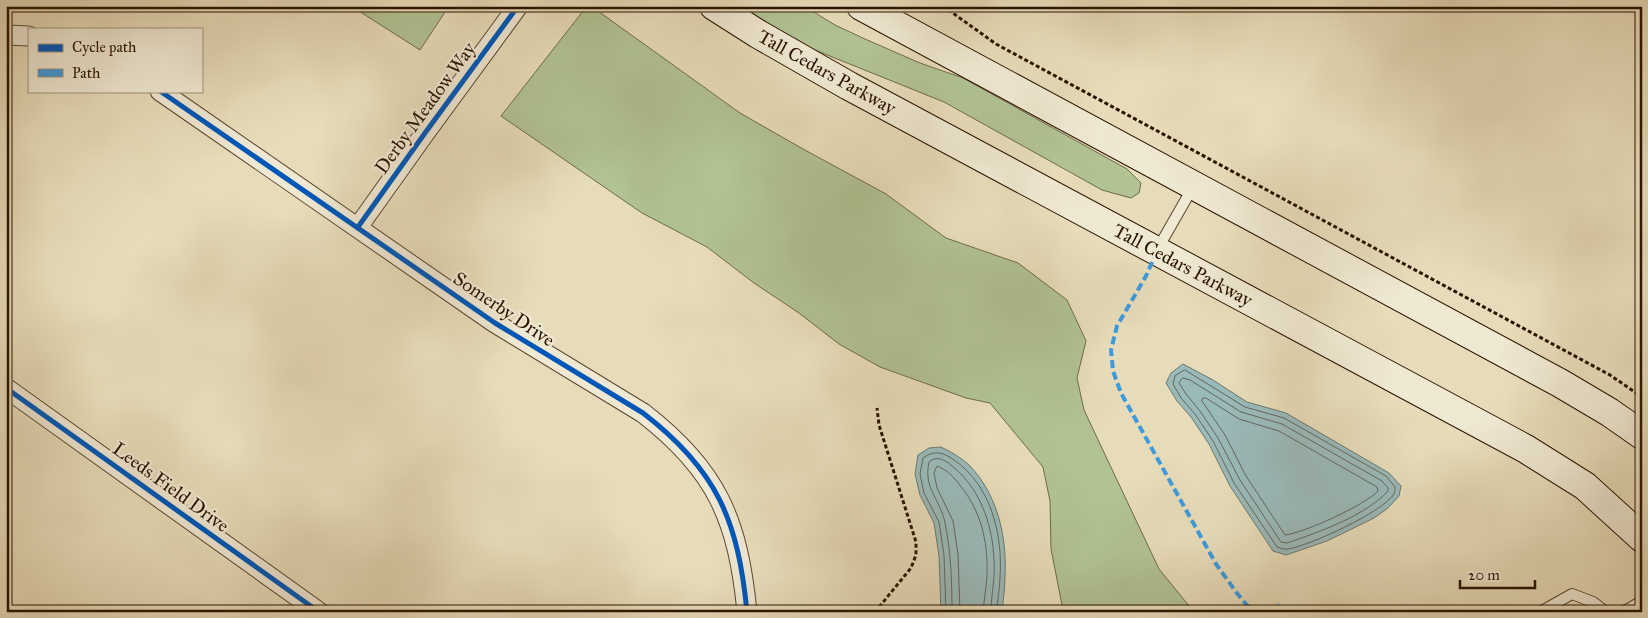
<svg xmlns="http://www.w3.org/2000/svg" width="1648" height="618" viewBox="0 0 1648 618" font-family="'IM FELL Great Primer',serif">
<style>
.green{fill:#b1c293;stroke:#6e6a4a}
.water{fill:#9ab9b9;stroke:#6e776f}
.lines{fill:none;stroke-linecap:round;stroke-linejoin:round}
.shore{stroke:#62665d;stroke-width:1}
.service-casing{stroke:#5a452f;stroke-width:12}
.minor-casing{stroke:#5a452f;stroke-width:21}
.secondary-casing{stroke:#2b1301;stroke-width:30}
.path{stroke:#2b1301;stroke-width:3;stroke-dasharray:4 2.5;stroke-linecap:butt}
.service{stroke:#efe8d2;stroke-width:10}
.minor{stroke:#efe8d2;stroke-width:19}
.secondary{stroke:#efe8d2;stroke-width:28}
.quiet{stroke:#3d9add;stroke-width:4;stroke-dasharray:8 4;stroke-linecap:butt}
.cycleway-casing{stroke:#efe8d2;stroke-width:8}
.cycleway{stroke:#0057b8;stroke-width:5}
.labels{text-anchor:middle;dominant-baseline:central;stroke-width:4.5;stroke-linejoin:round;paint-order:stroke}
.street-label{font-size:19px;fill:#2b1301;stroke:#efe8d2}
</style>
<rect width="100%" height="100%" fill="#e7dcb9"/>
<filter id="stains"><feTurbulence type="fractalNoise" baseFrequency=".004" numOctaves="4"/><feColorMatrix values="0 0 0 0 .2 0 0 0 0 .09 0 0 0 0 .02 0 0 0 .5 -.17"/></filter>
<radialGradient id="worn" r=".72"><stop offset=".6" stop-color="#630" stop-opacity="0"/><stop offset="1" stop-color="#630" stop-opacity=".3"/></radialGradient>
<path class="green" d="M 351,6 L 449,6 L 420,50 Z
M 587,6 L 591,6 L 740,113 L 803,149 L 886,194 L 946,238 L 1018,263 L 1067,300 L 1086,341 L 1077,378 L 1084,410 L 1159,569 L 1194,612 L 1067,612 L 1062,605 L 1051,549 L 1050,501 L 1043,467 L 990,403 L 966,398 L 880,367 L 839,344 L 799,313 L 754,283 L 707,247 L 642,213 L 501,116 Z
M 741,6 L 804,6 L 835,25 L 865,39 L 920,63 L 963,78 L 1127,169 L 1141,183 L 1139,193 L 1131,198 L 1102,190 L 944,102 L 800,44 Z"/>
<path class="water" d="M 1183,364 L 1213,380 L 1247,402 L 1286,413 L 1389,473 L 1401,486 L 1399,496 L 1388,508 L 1374,518 L 1327,541 L 1286,555 L 1273,551 L 1230,486 L 1209,444 L 1191,417 L 1177,401 L 1166,383 L 1171,373 Z
M 941,447 C 951,452 962,458 970,466 C 998,496 1007,537 1005,577 C 1005,589 1003,600 1002,612 L 941,612 L 939,556 L 934,523 L 920,495 L 915,474 L 918,455 L 929,448 Z"/>
<g class="lines">
<path class="shore" d="M 1185,370 L 1245,407 L 1284,418 L 1386,476 L 1395,487 C 1395,490 1395,492 1394,494 C 1383,512 1309,546 1288,549 C 1284,550 1280,548 1277,547 L 1234,483 L 1213,441 L 1195,414 L 1181,398 L 1173,384 L 1175,376 Z
M 1183,378 L 1190,380 L 1241,412 L 1282,424 L 1382,481 L 1388,488 L 1388,491 C 1365,516 1319,532 1287,543 L 1281,542 L 1240,480 L 1218,438 L 1200,411 L 1186,394 L 1179,383 Z
M 1203,398 L 1206,398 L 1239,419 L 1279,431 L 1377,487 L 1378,491 C 1365,505 1304,533 1285,535 L 1246,476 L 1225,435 L 1202,401 Z
M 946,612 L 944,555 L 939,522 L 924,493 L 920,474 L 923,458 C 934,450 943,452 954,460 C 991,485 1003,535 1000,577 C 1000,589 997,600 997,612
M 952,612 C 952,582 951,553 945,523 C 941,500 923,489 929,462 C 937,455 945,460 952,466 C 985,492 996,537 994,577 C 993,589 991,600 991,612
M 960,612 L 958,554 L 953,521 L 937,488 L 934,473 L 937,466 C 950,471 957,481 965,492 C 983,517 988,546 987,577 C 986,589 984,600 983,612"/>
<defs>
<path id="service" d="M 1157,250 L 1193,187
M 1540,612 L 1572,594 L 1593,602 L 1606,612
M 1623,612 L 1642,601"/>
<path id="minor" d="M 6,35 L 29,36
M 160,91 L 495,323 L 643,413 C 717,470 738,520 747,612
M 358,227 L 425,133 L 518,6
M 6,388 L 319,612"/>
<path id="secondary" d="M 714,6 L 758,34 L 849,86 L 1526,449 L 1585,486 L 1642,538
M 861,6 L 1560,383 L 1609,412 L 1642,435"/>
</defs>
<use href="#service" class="service-casing"/>
<use href="#minor" class="minor-casing"/>
<use href="#secondary" class="secondary-casing"/>
<path class="path" d="M 943,6 L 996,44 L 1610,375 L 1642,397
M 875,612 L 911,568 L 916,555 L 916,542 L 879,425 L 877,408"/>
<use href="#service" class="service"/>
<use href="#minor" class="minor"/>
<use href="#secondary" class="secondary"/>
<path class="quiet" d="M 1157,251 L 1146,276 L 1117,326 L 1111,350 L 1113,371 L 1121,393 L 1216,564 L 1236,592 L 1251,610 L 1258,612
M 1269,612 L 1279,604"/>
<defs>
<path id="cycleway" d="M 160,91 L 495,323 L 643,413 C 717,470 738,520 747,612
M 358,227 L 425,133 L 518,6
M 6,388 L 319,612"/>
</defs>
<use href="#cycleway" class="cycleway-casing"/>
<use href="#cycleway" class="cycleway"/>
</g>
<g class="labels">
<g class="street-label">
<text transform="translate(827 72) rotate(29)">Tall Cedars Parkway</text>
<text transform="translate(425 108) rotate(-54)">Derby Meadow Way</text>
<text transform="translate(1183 265) rotate(28)">Tall Cedars Parkway</text>
<text transform="translate(504 309) rotate(34)">Somerby Drive</text>
<text transform="translate(171 487) rotate(36)">Leeds Field Drive</text>
</g>
</g>
<rect width="1648" height="618" fill="none" stroke="#e7dcb9" stroke-width="25"/>
<rect x="8" y="8" width="1633" height="603" fill="none" stroke="#2b1301" stroke-width="2.5"/>
<rect x="12" y="12" width="1623" height="593" fill="none" stroke="#2b1301"/>
<rect x="28" y="28" width="175" height="65" fill="#efe8d2" stroke="#a1937e"/>
<rect x="38" y="44" width="25" height="8" fill="#0057b8" stroke="#a1937e"/>
<text x="72" y="52" font-size="15" fill="#2b1301">Cycle path</text>
<rect x="38" y="69" width="25" height="8" fill="#3d9add" stroke="#a1937e"/>
<text x="72" y="78" font-size="15" fill="#2b1301">Path</text>
<path d="M1460 580v8h75v-8" fill="none" stroke="#2b1301" stroke-width="2.5"/>
<text x="1468" y="580" font-size="15" fill="#2b1301" stroke="#efe8d2" stroke-width="4" paint-order="stroke">20 m</text>
<rect width="100%" height="100%" filter="url(#stains)"/>
<rect width="100%" height="100%" fill="url(#worn)"/>
</svg>
